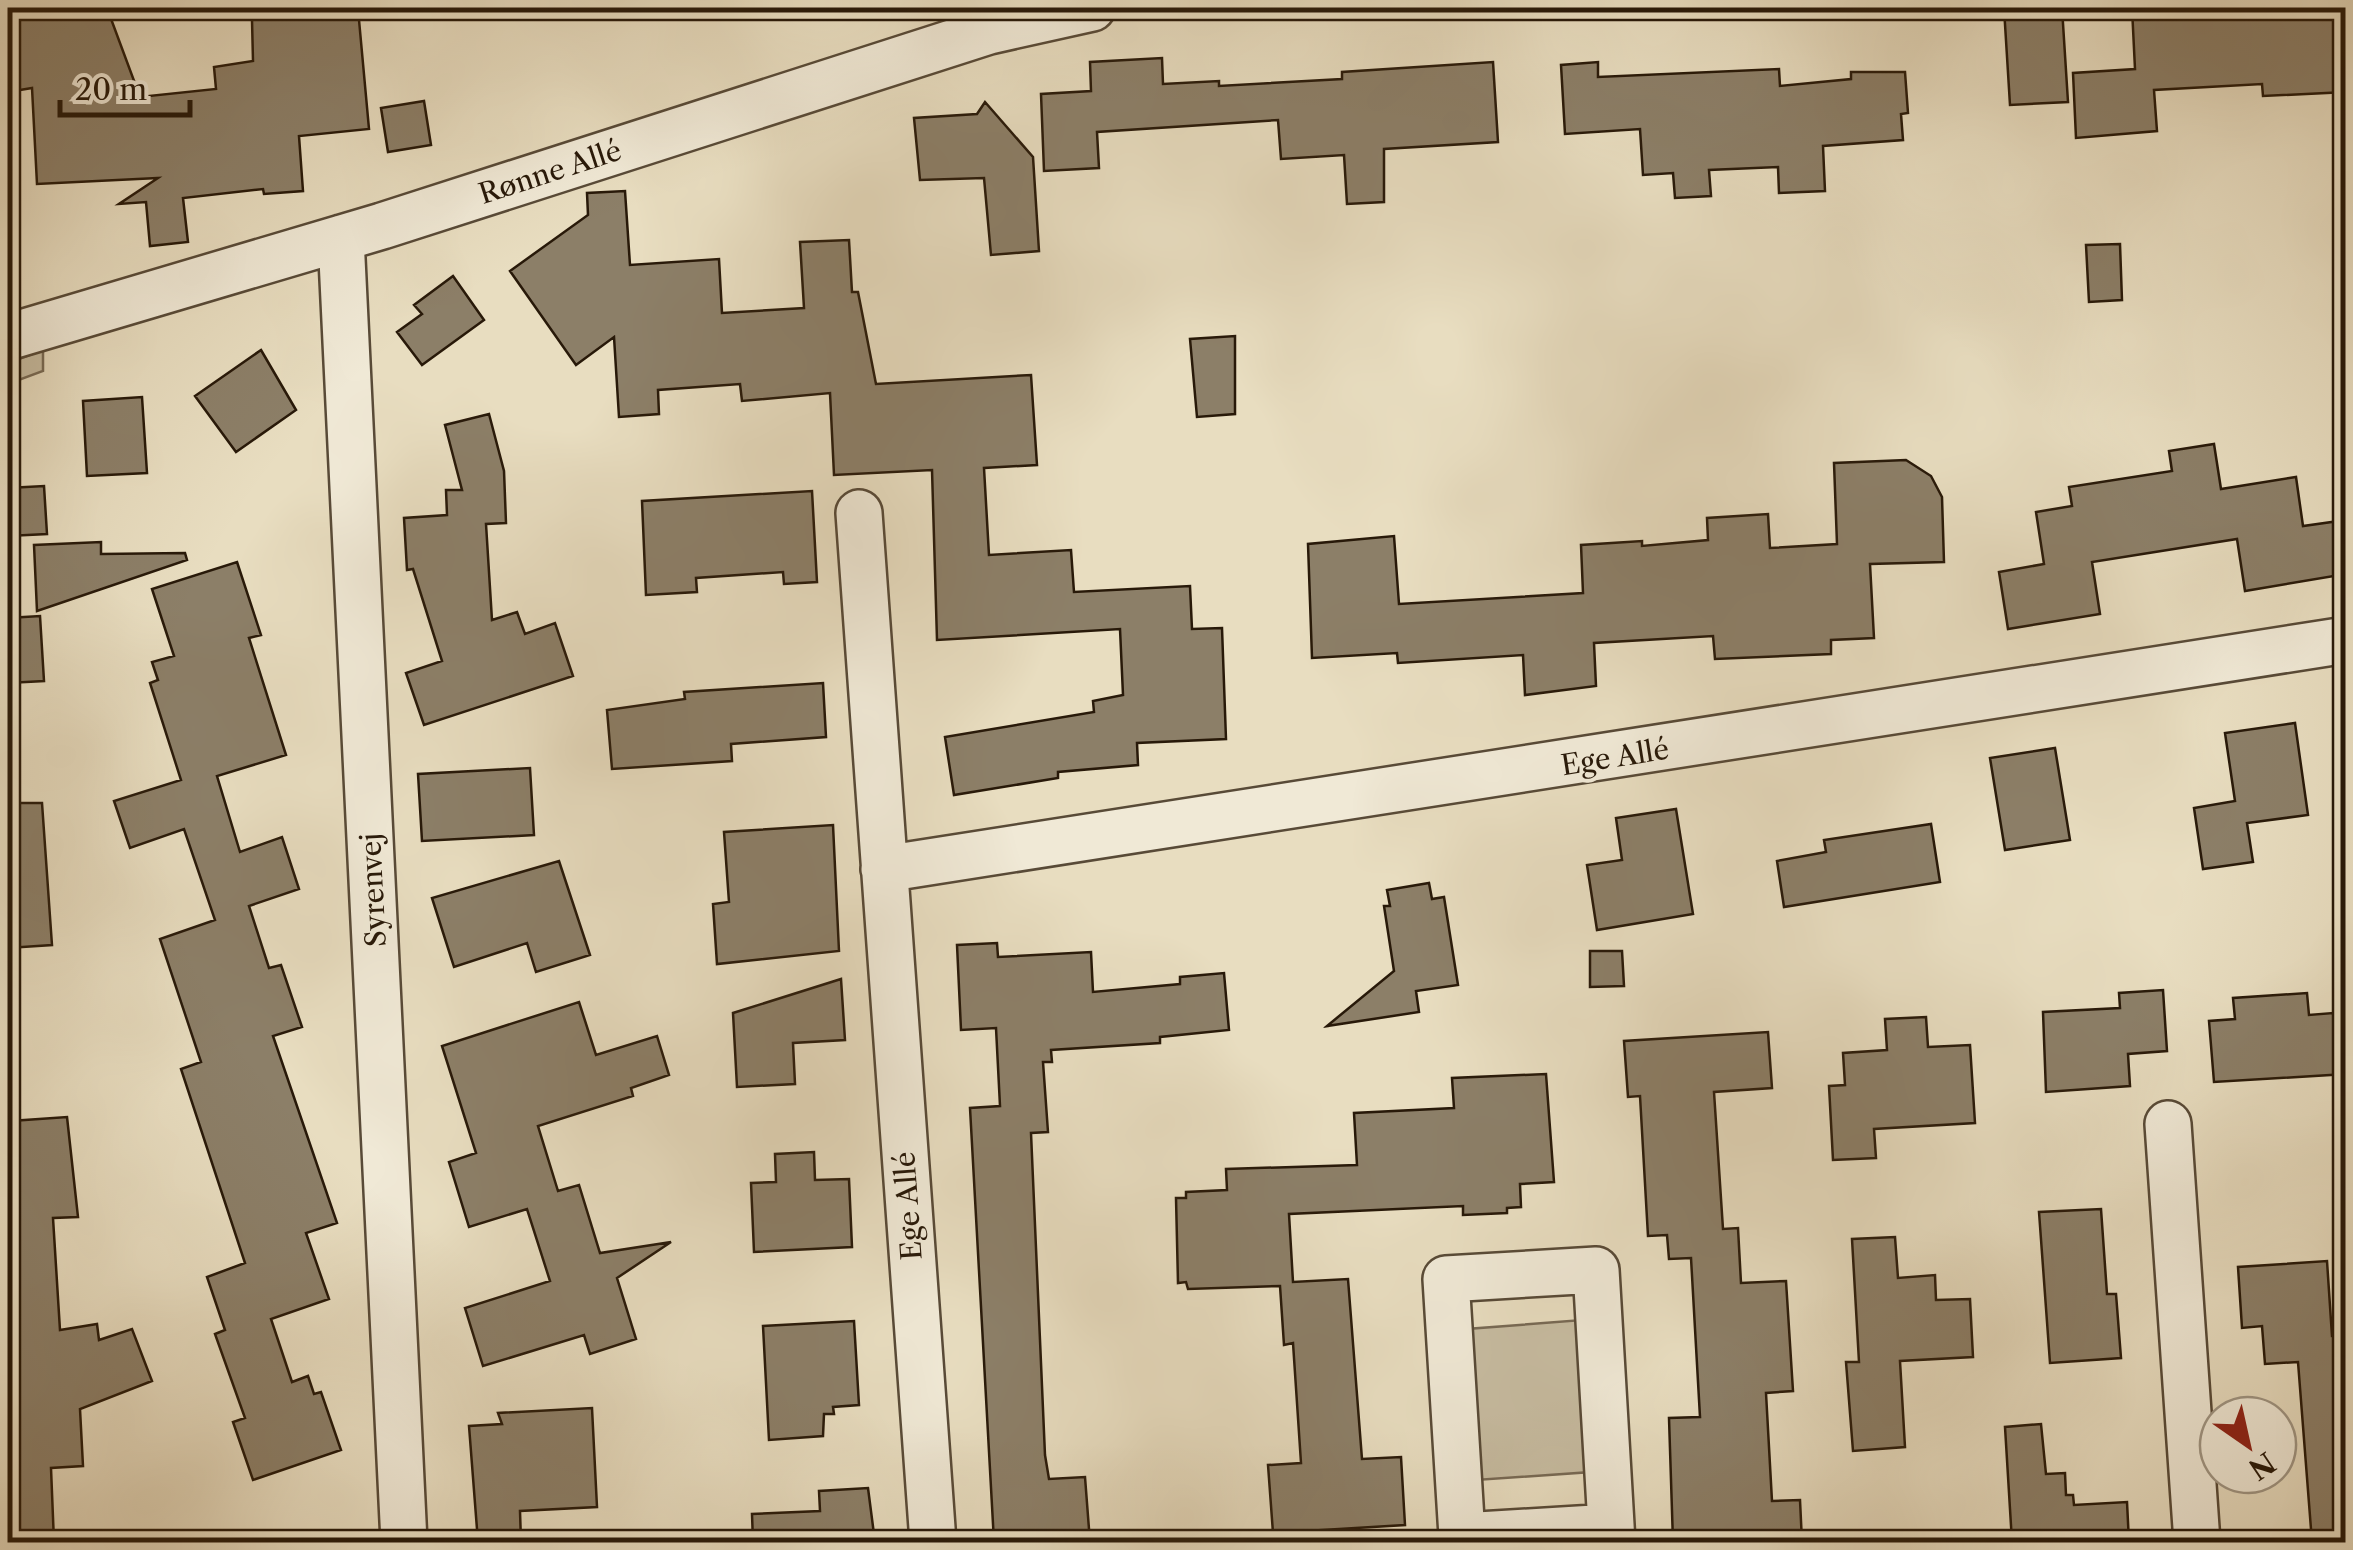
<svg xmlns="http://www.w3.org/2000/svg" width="2353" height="1550" viewBox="0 0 2353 1550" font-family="'Libre Caslon Text',serif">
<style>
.green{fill:#c7bca1;stroke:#786a55;stroke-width:2.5}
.building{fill:#8c7f68;stroke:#281909;stroke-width:2.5}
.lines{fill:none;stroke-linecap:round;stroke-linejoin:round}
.minor-casing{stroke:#584a37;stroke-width:50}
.minor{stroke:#f0e9d6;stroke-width:45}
.labels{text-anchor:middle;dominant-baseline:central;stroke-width:8;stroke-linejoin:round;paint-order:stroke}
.street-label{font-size:28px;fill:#281909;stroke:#f0e9d6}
</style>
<rect width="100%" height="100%" fill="#e8ddc0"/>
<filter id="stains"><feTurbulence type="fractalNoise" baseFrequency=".002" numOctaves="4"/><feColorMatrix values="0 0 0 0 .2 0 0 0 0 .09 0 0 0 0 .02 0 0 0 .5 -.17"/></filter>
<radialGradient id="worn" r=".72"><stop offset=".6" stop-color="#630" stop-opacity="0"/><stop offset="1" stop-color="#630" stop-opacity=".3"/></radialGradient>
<path class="green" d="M 43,350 L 43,371 L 8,384 L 8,363 Z
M 1582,1320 L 1591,1472 L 1476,1480 L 1467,1329 Z"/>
<path class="building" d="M 8,8 L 107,8 L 140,97 L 216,89 L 214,67 L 253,61 L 252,20 L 358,9 L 369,129 L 299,136 L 303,191 L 264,194 L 263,189 L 183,198 L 188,242 L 150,246 L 146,202 L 119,204 L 158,178 L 37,184 L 32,88 L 8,92 Z
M 2004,8 L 2062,8 L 2068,102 L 2010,105 Z
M 2132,8 L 2346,8 L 2346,92 L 2263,96 L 2262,84 L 2154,90 L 2157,131 L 2076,138 L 2073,73 L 2135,69 Z
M 1162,58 L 1163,84 L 1219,81 L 1219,86 L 1342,79 L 1342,72 L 1493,62 L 1498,142 L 1384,149 L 1384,202 L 1347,204 L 1344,155 L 1281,159 L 1278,120 L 1097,132 L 1099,168 L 1044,171 L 1041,94 L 1091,91 L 1090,62 Z
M 1598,62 L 1598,77 L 1779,69 L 1780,86 L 1851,79 L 1851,72 L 1905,72 L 1908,113 L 1901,114 L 1903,140 L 1823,146 L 1825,191 L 1779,193 L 1778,167 L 1709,170 L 1711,196 L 1675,198 L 1673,173 L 1643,175 L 1640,129 L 1565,134 L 1561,65 Z
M 424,101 L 431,145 L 388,152 L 381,108 Z
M 985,102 L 1033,157 L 1039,251 L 991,255 L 984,178 L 920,180 L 914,118 L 977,114 Z
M 625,191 L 630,265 L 719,259 L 722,313 L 804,308 L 800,242 L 849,240 L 852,292 L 858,292 L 876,384 L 1031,375 L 1037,465 L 984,468 L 989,555 L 1071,550 L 1074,592 L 1190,586 L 1192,629 L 1222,628 L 1226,739 L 1137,743 L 1138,765 L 1058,772 L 1058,778 L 954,795 L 945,737 L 1094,712 L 1093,701 L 1123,695 L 1120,629 L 937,640 L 932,470 L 834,475 L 830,393 L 742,401 L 740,384 L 658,390 L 659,414 L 619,417 L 614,337 L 576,365 L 510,271 L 588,215 L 587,193 Z
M 2120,244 L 2122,300 L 2089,302 L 2086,245 Z
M 453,276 L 484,320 L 422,365 L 397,332 L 422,314 L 414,305 Z
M 1235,336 L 1235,414 L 1197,417 L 1190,339 Z
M 261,350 L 296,410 L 236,452 L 195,396 Z
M 142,397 L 147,473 L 87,476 L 83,401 Z
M 489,414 L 504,471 L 506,523 L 486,524 L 492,620 L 517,612 L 525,634 L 555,623 L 573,676 L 424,725 L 406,673 L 442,661 L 413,569 L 407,570 L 404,518 L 447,515 L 446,490 L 462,490 L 445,425 Z
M 2214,444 L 2221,489 L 2296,477 L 2303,526 L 2346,520 L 2346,574 L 2245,591 L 2237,539 L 2092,562 L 2100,614 L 2008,629 L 1999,572 L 2044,564 L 2036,512 L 2072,506 L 2069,487 L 2172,471 L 2169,451 Z
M 1906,460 L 1931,476 L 1942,497 L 1944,562 L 1870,564 L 1874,638 L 1831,640 L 1831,654 L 1715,659 L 1713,636 L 1594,643 L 1596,686 L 1525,695 L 1523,655 L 1398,663 L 1397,653 L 1312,658 L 1308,544 L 1394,536 L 1399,604 L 1583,593 L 1581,545 L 1642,541 L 1642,546 L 1708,540 L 1707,518 L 1768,514 L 1770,548 L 1837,544 L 1834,463 Z
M 44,486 L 47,534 L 8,536 L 8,488 Z
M 812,491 L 817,582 L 784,584 L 783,572 L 696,578 L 697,592 L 646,595 L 642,501 Z
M 101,542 L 101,554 L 185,553 L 187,560 L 37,611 L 34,545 Z
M 237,562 L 261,635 L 249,638 L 286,755 L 217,776 L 240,852 L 282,837 L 299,889 L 249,906 L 269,968 L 281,965 L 302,1027 L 273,1036 L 337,1223 L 306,1233 L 329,1299 L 271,1319 L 292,1382 L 308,1376 L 314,1394 L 321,1392 L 341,1450 L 253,1480 L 233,1422 L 245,1418 L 215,1334 L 225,1330 L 207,1277 L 245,1263 L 181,1069 L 201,1062 L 160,939 L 215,920 L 184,829 L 130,848 L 114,801 L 181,780 L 150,683 L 158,680 L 152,662 L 174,656 L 152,589 Z
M 40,616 L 44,681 L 8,683 L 8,618 Z
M 823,683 L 826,737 L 731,744 L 732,761 L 612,769 L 607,710 L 685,699 L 684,692 Z
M 2295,723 L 2308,815 L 2247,823 L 2253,862 L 2203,869 L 2194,808 L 2235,801 L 2225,733 Z
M 2055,748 L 2070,840 L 2005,850 L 1990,758 Z
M 530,768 L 534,835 L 422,841 L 418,774 Z
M 8,803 L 42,803 L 52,945 L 8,948 Z
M 1676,809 L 1693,914 L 1597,930 L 1587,865 L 1622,860 L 1616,818 Z
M 1931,824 L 1940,882 L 1784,907 L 1777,861 L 1826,852 L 1824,840 Z
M 833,825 L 839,951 L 717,964 L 713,904 L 729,902 L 724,832 Z
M 559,861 L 590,955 L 536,972 L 527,943 L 454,967 L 432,898 Z
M 1429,883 L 1432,899 L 1444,897 L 1458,985 L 1416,991 L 1419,1012 L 1327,1026 L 1394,971 L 1384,906 L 1390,906 L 1387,890 Z
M 997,943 L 998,957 L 1091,952 L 1093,992 L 1180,984 L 1180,977 L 1224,973 L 1229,1030 L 1160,1037 L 1160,1043 L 1051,1050 L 1052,1062 L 1043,1062 L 1048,1132 L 1031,1133 L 1045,1455 L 1049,1479 L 1085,1477 L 1090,1542 L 994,1542 L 970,1108 L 1000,1106 L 996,1028 L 961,1030 L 957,945 Z
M 1590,951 L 1622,951 L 1624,986 L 1590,987 Z
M 841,979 L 845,1040 L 793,1043 L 795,1084 L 737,1087 L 733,1013 Z
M 2163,990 L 2167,1051 L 2128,1054 L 2130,1086 L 2046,1092 L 2043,1012 L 2120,1008 L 2119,993 Z
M 2307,993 L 2309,1015 L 2333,1013 L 2334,1023 L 2346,1022 L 2346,1074 L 2214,1082 L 2209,1021 L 2235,1019 L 2233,998 Z
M 579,1002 L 596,1055 L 657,1036 L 669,1075 L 631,1088 L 633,1096 L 538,1126 L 558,1191 L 579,1185 L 600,1253 L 671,1242 L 617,1278 L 636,1339 L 590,1354 L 584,1335 L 483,1366 L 465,1308 L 550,1281 L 527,1209 L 469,1227 L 449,1162 L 476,1153 L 442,1046 Z
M 1926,1017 L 1928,1047 L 1970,1045 L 1975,1123 L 1874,1129 L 1876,1158 L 1833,1160 L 1829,1086 L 1845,1085 L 1843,1053 L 1887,1050 L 1885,1019 Z
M 1768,1032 L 1772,1088 L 1714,1092 L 1723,1229 L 1738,1228 L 1741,1283 L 1786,1281 L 1793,1391 L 1766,1393 L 1772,1501 L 1800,1500 L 1802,1542 L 1673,1542 L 1669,1418 L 1700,1417 L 1691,1258 L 1669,1259 L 1667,1235 L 1648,1236 L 1640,1096 L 1628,1097 L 1624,1041 Z
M 1546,1074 L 1554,1182 L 1520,1184 L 1521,1207 L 1507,1208 L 1507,1213 L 1463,1215 L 1463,1206 L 1289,1214 L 1293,1282 L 1348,1279 L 1362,1459 L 1401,1457 L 1405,1525 L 1273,1533 L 1268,1465 L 1301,1463 L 1293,1343 L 1284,1345 L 1280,1286 L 1188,1289 L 1186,1282 L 1178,1283 L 1176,1198 L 1186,1198 L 1186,1192 L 1227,1190 L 1226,1169 L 1357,1165 L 1354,1113 L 1454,1108 L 1452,1078 Z
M 67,1117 L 78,1217 L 53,1218 L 60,1330 L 97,1324 L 99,1340 L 132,1329 L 152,1381 L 80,1409 L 83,1466 L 51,1468 L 54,1542 L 8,1542 L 11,1121 Z
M 814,1152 L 815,1180 L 849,1179 L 852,1247 L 754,1252 L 751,1183 L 776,1182 L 775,1154 Z
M 2101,1209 L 2107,1294 L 2116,1294 L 2121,1358 L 2050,1363 L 2039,1212 Z
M 1895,1237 L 1898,1278 L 1935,1275 L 1936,1300 L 1970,1299 L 1973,1357 L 1900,1361 L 1905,1447 L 1853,1451 L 1846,1362 L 1859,1362 L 1852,1239 Z
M 2327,1261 L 2332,1336 L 2346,1335 L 2346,1542 L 2312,1542 L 2298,1362 L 2265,1364 L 2262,1326 L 2242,1328 L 2238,1267 Z
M 854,1321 L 859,1405 L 833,1407 L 834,1414 L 824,1414 L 823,1436 L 769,1440 L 763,1326 Z
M 592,1408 L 597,1507 L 520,1511 L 521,1542 L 478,1542 L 469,1426 L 502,1424 L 498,1413 Z
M 2041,1424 L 2046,1474 L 2065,1473 L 2066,1495 L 2073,1495 L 2074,1505 L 2127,1502 L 2129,1542 L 2012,1542 L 2005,1427 Z
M 868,1488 L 875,1542 L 753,1542 L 752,1514 L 820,1511 L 819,1491 Z"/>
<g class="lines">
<defs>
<path id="minor" d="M 341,238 L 404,1542
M 8,337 L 382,226 L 989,31 L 1092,8
M 859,513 L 933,1542
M 884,869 L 2346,640
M 2168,1124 L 2197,1542
M 1611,1527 L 1462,1536 L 1446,1279 L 1596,1270 L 1612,1542"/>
</defs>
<use href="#minor" class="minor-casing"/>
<use href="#minor" class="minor"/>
</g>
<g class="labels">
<g class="street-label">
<text transform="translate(550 172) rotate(-18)">Rønne Allé</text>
<text transform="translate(1615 757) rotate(-9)">Ege Allé</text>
<text transform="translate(373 890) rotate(-93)">Syrenvej</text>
<text transform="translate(908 1206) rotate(-94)">Ege Allé</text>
</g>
</g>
<rect width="2353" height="1550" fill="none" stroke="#e8ddc0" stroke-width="40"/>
<rect x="10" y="10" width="2333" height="1530" fill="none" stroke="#281909" stroke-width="5"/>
<rect x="20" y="20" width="2313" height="1510" fill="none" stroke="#281909" stroke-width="2.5"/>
<g transform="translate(2248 1445) rotate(146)"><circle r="48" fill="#f0e9d6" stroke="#a09684" stroke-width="2.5"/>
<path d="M0-8L18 38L0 25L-18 38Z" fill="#8f2418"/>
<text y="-15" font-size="28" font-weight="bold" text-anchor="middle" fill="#281909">N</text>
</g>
<path d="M60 100v15h130v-15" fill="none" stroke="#281909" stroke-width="5"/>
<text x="75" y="100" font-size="30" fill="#281909" stroke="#f0e9d6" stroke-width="8" paint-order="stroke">20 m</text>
<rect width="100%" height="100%" filter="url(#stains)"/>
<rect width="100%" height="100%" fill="url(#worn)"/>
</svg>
